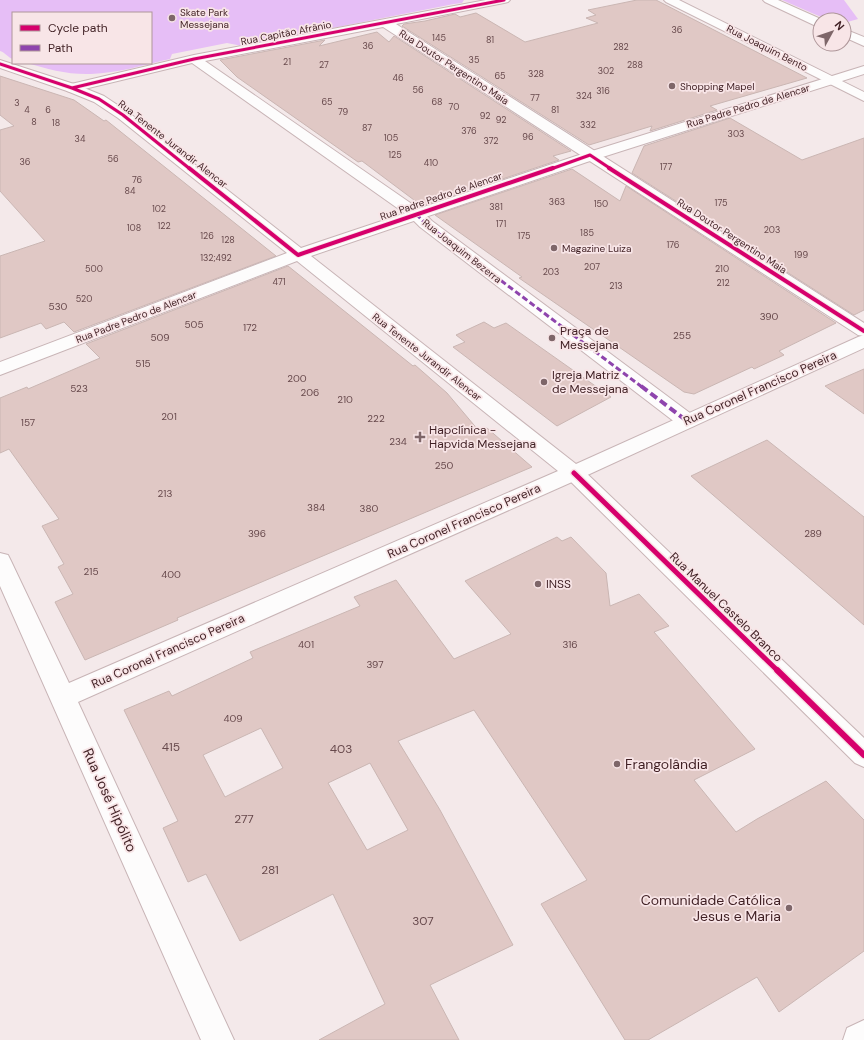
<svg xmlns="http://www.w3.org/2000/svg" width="864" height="1040" viewBox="0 0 864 1040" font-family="'DM Sans',sans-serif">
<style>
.green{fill:#e6bef6}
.building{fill:#e0c8c5;stroke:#cab6b3;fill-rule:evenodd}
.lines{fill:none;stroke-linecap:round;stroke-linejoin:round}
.minor-casing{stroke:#c8b4b6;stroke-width:2}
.major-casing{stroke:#c8b4b6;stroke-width:2}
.minor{fill:#fdfcfc;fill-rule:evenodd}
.major{fill:#fdfcfc;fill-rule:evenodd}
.quiet-far1{stroke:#8e44ad;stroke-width:3;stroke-dasharray:6 3;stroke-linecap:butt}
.quiet{stroke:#8e44ad;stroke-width:4;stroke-dasharray:8 4;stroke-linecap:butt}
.cycleway-far3-casing{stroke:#f8e5e7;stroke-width:4.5}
.cycleway-far2-casing{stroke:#f8e5e7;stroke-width:6}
.cycleway-far1-casing{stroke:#f8e5e7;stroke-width:8}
.cycleway-casing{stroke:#f8e5e7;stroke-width:9}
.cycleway-far3{stroke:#d6006c;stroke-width:3}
.cycleway-far2{stroke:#d6006c;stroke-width:4}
.cycleway-far1{stroke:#d6006c;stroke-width:5}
.cycleway{stroke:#d6006c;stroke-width:6}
.poi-dot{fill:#7e6669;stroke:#f8e5e7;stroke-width:1.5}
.labels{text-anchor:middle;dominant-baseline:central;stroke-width:3.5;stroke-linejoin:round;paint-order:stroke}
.far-number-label{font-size:9px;fill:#67494c}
.far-poi-label{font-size:10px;fill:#3f1f23;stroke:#f8e5e7;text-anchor:start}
.far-street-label{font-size:10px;fill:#3f1f23;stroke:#f8e5e7}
.number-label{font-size:10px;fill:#67494c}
.poi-label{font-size:12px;fill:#3f1f23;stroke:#f8e5e7;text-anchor:start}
.street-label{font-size:12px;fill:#3f1f23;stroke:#f8e5e7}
.near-number-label{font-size:12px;fill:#67494c}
.near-poi-label{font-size:14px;fill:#3f1f23;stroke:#f8e5e7;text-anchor:start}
.near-street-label{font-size:14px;fill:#3f1f23;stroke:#f8e5e7}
</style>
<rect width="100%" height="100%" fill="#f4e9ea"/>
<path class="green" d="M 0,0 L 464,0 L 462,3 L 454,4 L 242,46 L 227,43 L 172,54 L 170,59 C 144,65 118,73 91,74 C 69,75 47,69 27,63 L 151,63 L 151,13 L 13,13 L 13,59 C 7,57 6,53 0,51 Z
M 782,0 L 844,0 L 858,19 L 844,23 L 844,20 L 828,20 Z"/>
<path class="building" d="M 637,0 L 656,0 L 807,78 L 710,106 L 717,110 L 650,131 L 652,126 L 589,145 L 402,26 L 404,24 L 425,21 L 455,14 L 460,17 L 476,13 L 525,42 L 598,23 L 586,18 L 596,15 L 588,10 Z
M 377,32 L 389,42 L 394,36 L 571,151 L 553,156 L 559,160 L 422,206 L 362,161 L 358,162 L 237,77 L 220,60 L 325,40 L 319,46 Z
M 0,76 L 74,100 L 104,121 L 106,120 L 276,256 L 74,332 L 64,322 L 46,329 L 41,323 L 0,338 L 0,256 L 45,241 L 0,191 L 0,130 L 14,126 L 0,115 Z
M 730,118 L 802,160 L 864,138 L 864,310 L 854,315 L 632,173 L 644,146 Z
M 572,169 L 620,201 L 626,186 L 836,323 L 779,351 L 784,355 L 754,369 L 752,367 L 694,394 L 684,392 L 519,278 L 522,277 L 435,215 Z
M 288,266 L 413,366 L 415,365 L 447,393 L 479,431 L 487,428 L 532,467 L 177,618 L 178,620 L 85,660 L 55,602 L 73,594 L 58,567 L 64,564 L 42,526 L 59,519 L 9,449 L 0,453 L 0,398 L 27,387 L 28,389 L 100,358 L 86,344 Z
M 484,322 L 494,328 L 506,323 L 611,397 L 557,426 L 453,347 L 465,342 L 456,335 Z
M 864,369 L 864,414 L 825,386 Z
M 767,440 L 864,517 L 864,625 L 691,476 Z
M 557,537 L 562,541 L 571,537 L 606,573 L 610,606 L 639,594 L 669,626 L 654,632 L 755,749 L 694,780 L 736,832 L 757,819 L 826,781 L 864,820 L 864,951 L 779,1012 L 757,977 L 648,1040 L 625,1040 L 541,904 L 587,880 L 474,710 L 398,741 L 440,810 L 513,945 L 430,985 L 459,1040 L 319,1040 L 385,1004 L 333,894 L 240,941 L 206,874 L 188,882 L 163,828 L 178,821 L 124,710 L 169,691 L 172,696 L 253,658 L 250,652 L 360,606 L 354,597 L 396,580 L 454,659 L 511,634 L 465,581 ZM 261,728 L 283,768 L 225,797 L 203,755 ZM 370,763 L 408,830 L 367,850 L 328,783 Z"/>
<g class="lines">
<defs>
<path id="minor" d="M 486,0 L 510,0 L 508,2 L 504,3 L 396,24 L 864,323 L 864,336 L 858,335 L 383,27 L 205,61 L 422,211 L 432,221 L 694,416 L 697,421 L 694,426 L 687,427 L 680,426 L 420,227 L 410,217 L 192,63 L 72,92 L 67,91 L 65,88 L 67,85 L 194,55 Z
M 664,0 L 679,0 L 864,92 L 864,101 L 666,2 Z
M 763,0 L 778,0 L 823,20 L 820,20 L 820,27 L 816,26 L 765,2 Z
M 844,29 L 864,37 L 864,46 L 844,37 Z
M 574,466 L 581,468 L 864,738 L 864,767 L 855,763 L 567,478 L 563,473 L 567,468 Z
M 864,1020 L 864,1040 L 843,1040 L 847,1028 Z"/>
<path id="major" d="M 0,60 L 77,85 L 104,96 L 128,112 L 301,248 L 576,156 L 864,66 L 864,74 L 587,162 L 311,256 L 576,464 L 858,337 L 864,335 L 864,348 L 581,478 L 78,702 L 234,1040 L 201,1040 L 0,586 L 0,553 L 8,555 L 11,561 L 69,683 L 558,471 L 297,261 L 0,375 L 0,362 L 287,253 L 118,118 L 94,102 L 67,91 L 0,68 Z"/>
</defs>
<use href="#minor" class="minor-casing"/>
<use href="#major" class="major-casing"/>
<use href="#minor" class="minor"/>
<use href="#major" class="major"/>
<path class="quiet-far1" d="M 416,214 L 426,224 L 642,387"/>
<path class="quiet" d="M 641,386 L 687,421"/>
<defs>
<path id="cycleway-far3" d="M 0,64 L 72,88 L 99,99 L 123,115 L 190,169
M 72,88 L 194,59 L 504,0
M 551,169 L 590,155 L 611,169"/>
<path id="cycleway-far2" d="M 189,168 L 298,255 L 553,168
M 609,168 L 864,331"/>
<path id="cycleway-far1" d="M 574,473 L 778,671"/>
<path id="cycleway" d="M 777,670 L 864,755"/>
</defs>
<use href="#cycleway-far3" class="cycleway-far3-casing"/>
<use href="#cycleway-far2" class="cycleway-far2-casing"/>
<use href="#cycleway-far1" class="cycleway-far1-casing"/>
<use href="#cycleway" class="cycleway-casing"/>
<use href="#cycleway-far3" class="cycleway-far3"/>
<use href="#cycleway-far2" class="cycleway-far2"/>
<use href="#cycleway-far1" class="cycleway-far1"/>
<use href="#cycleway" class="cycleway"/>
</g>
<g class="poi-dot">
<circle cx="172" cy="18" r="4"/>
<circle cx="672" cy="86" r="4"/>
<circle cx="554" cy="248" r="4"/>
<circle cx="552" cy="338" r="4"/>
<circle cx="544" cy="382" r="4"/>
<path d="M418 431h4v4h4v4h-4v4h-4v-4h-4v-4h4z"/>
<circle cx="538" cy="584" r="4"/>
<circle cx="617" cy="764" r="4"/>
<circle cx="789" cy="908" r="4"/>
</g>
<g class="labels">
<g class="far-number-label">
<text x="677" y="30">36</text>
<text x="439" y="38">145</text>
<text x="490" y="40">81</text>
<text x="368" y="46">36</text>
<text x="621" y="47">282</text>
<text x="474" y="60">35</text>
<text x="287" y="62">21</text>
<text x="324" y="65">27</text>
<text x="635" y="65">288</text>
<text x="606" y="71">302</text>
<text x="536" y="74">328</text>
<text x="500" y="76">65</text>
<text x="398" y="78">46</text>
<text x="418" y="90">56</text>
<text x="603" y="91">316</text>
<text x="584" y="96">324</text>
<text x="535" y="98">77</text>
<text x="327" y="102">65</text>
<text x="437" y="102">68</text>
<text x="17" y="103">3</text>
<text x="454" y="107">70</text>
<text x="27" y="110">4</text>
<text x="48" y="110">6</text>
<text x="555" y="110">81</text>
<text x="343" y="112">79</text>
<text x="485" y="116">92</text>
<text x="501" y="120">92</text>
<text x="34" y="122">8</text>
<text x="56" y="123">18</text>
<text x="588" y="125">332</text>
<text x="367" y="128">87</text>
<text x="469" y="131">376</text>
<text x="736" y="134">303</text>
<text x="528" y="137">96</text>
<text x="391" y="138">105</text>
<text x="80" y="139">34</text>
<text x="491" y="141">372</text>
<text x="395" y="155">125</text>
<text x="113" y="159">56</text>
<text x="25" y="162">36</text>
<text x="431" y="163">410</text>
<text x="666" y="167">177</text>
<text x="137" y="180">76</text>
<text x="130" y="191">84</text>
<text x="557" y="202">363</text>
<text x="721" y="203">175</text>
<text x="601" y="204">150</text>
<text x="496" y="207">381</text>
<text x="159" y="209">102</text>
<text x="501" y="224">171</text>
<text x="164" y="226">122</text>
<text x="134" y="228">108</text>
<text x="772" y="230">203</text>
<text x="587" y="233">185</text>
<text x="207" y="236">126</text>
<text x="524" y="236">175</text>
<text x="228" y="240">128</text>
<text x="673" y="245">176</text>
<text x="801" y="255">199</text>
<text x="216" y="258">132;492</text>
<text x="592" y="267">207</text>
<text x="94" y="269">500</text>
<text x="722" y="269">210</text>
<text x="551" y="272">203</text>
<text x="279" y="282">471</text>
<text x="723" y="283">212</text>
<text x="616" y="286">213</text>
<text x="84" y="299">520</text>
</g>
<g class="far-poi-label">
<text x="180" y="12">Skate Park<tspan x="180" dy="12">Messejana</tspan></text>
<text x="680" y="86">Shopping Mapel</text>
<text x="562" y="248">Magazine Luiza</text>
</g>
<g class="far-street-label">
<text transform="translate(286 33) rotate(-11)">Rua Capitão Afrânio</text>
<text transform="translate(767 48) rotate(27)">Rua Joaquim Bento</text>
<text transform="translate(454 67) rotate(33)">Rua Doutor Pergentino Maia</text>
<text transform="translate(748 106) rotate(-17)">Rua Padre Pedro de Alencar</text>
<text transform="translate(173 144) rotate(38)">Rua Tenente Jurandir Alencar</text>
<text transform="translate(441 196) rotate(-19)">Rua Padre Pedro de Alencar</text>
<text transform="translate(732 236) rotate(33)">Rua Doutor Pergentino Maia</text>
<text transform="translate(462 251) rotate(38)">Rua Joaquim Bezerra</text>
<text transform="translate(136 317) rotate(-21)">Rua Padre Pedro de Alencar</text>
<text transform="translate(427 357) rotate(38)">Rua Tenente Jurandir Alencar</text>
</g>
<g class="number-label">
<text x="58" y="306">530</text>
<text x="769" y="316">390</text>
<text x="194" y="324">505</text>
<text x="250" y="327">172</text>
<text x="682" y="335">255</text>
<text x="160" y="337">509</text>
<text x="143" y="363">515</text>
<text x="297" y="378">200</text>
<text x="79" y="388">523</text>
<text x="310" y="392">206</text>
<text x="345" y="399">210</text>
<text x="169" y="416">201</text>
<text x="376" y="418">222</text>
<text x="28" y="422">157</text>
<text x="398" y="441">234</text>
<text x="444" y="465">250</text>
<text x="165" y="493">213</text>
<text x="316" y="507">384</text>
<text x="369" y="508">380</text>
<text x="257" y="533">396</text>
<text x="813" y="533">289</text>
<text x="91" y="571">215</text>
<text x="171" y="574">400</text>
<text x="306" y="644">401</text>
<text x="570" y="644">316</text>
<text x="375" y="664">397</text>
<text x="233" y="718">409</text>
</g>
<g class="poi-label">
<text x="560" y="331">Praça de<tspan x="560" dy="14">Messejana</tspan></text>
<text x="552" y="375">Igreja Matriz<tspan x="552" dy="14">de Messejana</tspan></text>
<text x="429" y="430">Hapclínica -<tspan x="429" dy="14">Hapvida Messejana</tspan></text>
<text x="546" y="584">INSS</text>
</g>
<g class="street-label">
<text transform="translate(760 388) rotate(-24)">Rua Coronel Francisco Pereira</text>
<text transform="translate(464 521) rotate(-24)">Rua Coronel Francisco Pereira</text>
<text transform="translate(726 607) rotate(44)">Rua Manuel Castelo Branco</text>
<text transform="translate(168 651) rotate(-24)">Rua Coronel Francisco Pereira</text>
</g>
<g class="near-number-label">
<text x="171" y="747">415</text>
<text x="341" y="749">403</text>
<text x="244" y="819">277</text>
<text x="270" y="870">281</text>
<text x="423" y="921">307</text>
</g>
<g class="near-poi-label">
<text x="625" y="764">Frangolândia</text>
<text x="781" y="900" text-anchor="end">Comunidade Católica<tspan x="781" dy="16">Jesus e Maria</tspan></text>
</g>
<g class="near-street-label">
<text transform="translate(110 800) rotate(66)">Rua José Hipólito</text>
</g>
</g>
<rect x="12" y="12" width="140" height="52" fill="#f8e5e7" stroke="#ae9699"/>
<rect x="20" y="25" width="20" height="6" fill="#d6006c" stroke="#ae9699"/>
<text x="48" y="32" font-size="12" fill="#3f1f23">Cycle path</text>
<rect x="20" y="45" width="20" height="6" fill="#8e44ad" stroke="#ae9699"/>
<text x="48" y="52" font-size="12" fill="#3f1f23">Path</text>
<g transform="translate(832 32) rotate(50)"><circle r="19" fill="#f8e5e7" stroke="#ae9699"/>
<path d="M0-3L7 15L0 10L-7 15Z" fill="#7e6669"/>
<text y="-6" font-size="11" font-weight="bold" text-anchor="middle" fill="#3f1f23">N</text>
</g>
</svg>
